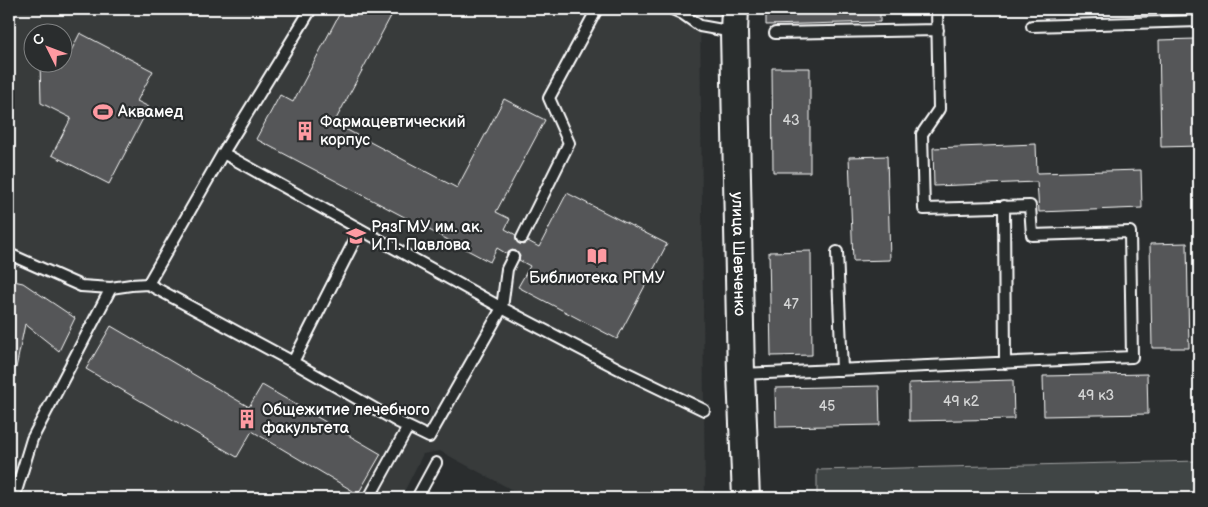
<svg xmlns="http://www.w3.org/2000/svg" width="1208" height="507" viewBox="0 0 1208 507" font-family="'Balsamiq Sans',sans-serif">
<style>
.built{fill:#373a3b;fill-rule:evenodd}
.green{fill:#414445;stroke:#a0a2a2}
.building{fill:#555758;stroke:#fff}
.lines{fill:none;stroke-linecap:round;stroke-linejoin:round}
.service-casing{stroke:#fff;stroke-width:14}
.tertiary-casing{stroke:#fff;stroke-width:30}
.service{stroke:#2a2d2e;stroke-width:10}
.tertiary{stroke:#2a2d2e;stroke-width:26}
.labels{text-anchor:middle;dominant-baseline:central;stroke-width:4.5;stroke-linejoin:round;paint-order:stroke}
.number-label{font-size:14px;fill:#d4d5d5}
.poi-label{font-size:16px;fill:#fff;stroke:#2a2d2e;text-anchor:start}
.street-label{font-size:16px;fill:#fff;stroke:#2a2d2e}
</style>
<rect width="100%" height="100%" fill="#2a2d2e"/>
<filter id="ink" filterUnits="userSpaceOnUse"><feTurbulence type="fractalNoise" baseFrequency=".02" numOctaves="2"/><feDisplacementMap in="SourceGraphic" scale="10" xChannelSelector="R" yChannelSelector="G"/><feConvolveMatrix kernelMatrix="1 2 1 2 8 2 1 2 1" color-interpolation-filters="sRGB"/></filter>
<g filter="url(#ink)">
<path class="built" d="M 9,9 L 700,9 L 705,498 L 527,498 L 440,451 L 423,454 L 401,498 L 9,498 ZM 32,32 L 62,32 L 62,62 L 32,62 Z"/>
<path class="green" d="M 1199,461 L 1199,498 L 817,498 L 817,470 Z"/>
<path class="building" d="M 342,9 L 378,9 L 391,16 L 334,123 L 457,188 L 504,99 L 545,120 L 496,212 L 510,219 L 505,229 L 516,235 L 517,242 L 523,245 L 528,241 L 539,247 L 567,193 L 667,244 L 617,339 L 518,287 L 530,266 L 519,260 L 520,256 L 516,251 L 512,250 L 507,254 L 497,248 L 490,262 L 256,139 L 280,95 L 293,102 Z
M 766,9 L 880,9 L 880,22 L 766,25 Z
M 80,33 L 153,71 L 137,101 L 149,107 L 109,184 L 52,155 L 71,118 L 41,103 L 40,62 L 50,62 L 62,69 Z
M 1196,39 L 1199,146 L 1161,147 L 1159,40 Z
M 772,68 L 810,68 L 810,172 L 773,172 Z
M 1036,144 L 1037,173 L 1141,170 L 1142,208 L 1039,212 L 1037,182 L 934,186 L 933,148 Z
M 887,156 L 890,260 L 853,261 L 849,157 Z
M 1187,243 L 1189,348 L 1152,348 L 1150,244 Z
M 811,251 L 812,355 L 771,356 L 769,252 Z
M 9,280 L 23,283 L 75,318 L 59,351 L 25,324 L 16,368 L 9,367 Z
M 111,326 L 249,407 L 262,385 L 381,454 L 358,494 L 252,431 L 237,457 L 86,369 Z
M 1147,374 L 1148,414 L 1044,416 L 1043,376 Z
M 1013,380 L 1014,419 L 909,421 L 909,383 Z
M 879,386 L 880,425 L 776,427 L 775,388 Z"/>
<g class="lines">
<defs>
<path id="service" d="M 672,9 L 683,14 L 700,26 L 733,32
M 1032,26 L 1199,21
M 775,33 L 938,30
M 1004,206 L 1005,363
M 522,238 L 569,143 L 549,98 L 597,9
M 837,252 L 842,370
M 9,254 L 81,286 L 111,288 L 131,285 L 148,284 L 293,362 L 398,422 L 429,437 L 502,308 L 223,153 L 311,9
M 513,257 L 507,269 L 502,308 L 619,369 L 704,410
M 148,284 L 223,153
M 293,362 L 360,230
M 742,374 L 1132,357 L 1130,232 L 1032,235 L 1030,206 L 924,209 L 922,134 L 939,109 L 937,9
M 14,498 L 32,439 L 111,288
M 369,498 L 408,427
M 417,498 L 436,463"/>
<g id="tertiary">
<path id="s1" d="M 735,9 L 734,32 L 741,374 L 746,498"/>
</g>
</defs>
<use href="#service" class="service-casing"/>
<use href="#tertiary" class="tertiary-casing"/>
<use href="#service" class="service"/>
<use href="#tertiary" class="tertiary"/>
</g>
</g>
<defs>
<symbol id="stadium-bare" viewBox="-9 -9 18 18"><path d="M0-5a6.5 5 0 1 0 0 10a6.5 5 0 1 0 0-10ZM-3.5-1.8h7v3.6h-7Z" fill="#ff9aa2" stroke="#2a2d2e" stroke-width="2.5" paint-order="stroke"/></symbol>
<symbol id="building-bare" viewBox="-9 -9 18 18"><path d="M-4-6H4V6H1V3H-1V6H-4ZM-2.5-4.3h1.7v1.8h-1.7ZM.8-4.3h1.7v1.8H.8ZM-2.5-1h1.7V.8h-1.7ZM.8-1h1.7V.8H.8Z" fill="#ff9aa2" stroke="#2a2d2e" stroke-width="2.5" paint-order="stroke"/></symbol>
<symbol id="university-bare" viewBox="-9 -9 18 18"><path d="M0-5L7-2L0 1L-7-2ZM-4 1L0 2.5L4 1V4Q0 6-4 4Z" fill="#ff9aa2" stroke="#2a2d2e" stroke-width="2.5" paint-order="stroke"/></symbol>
<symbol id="library-bare" viewBox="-9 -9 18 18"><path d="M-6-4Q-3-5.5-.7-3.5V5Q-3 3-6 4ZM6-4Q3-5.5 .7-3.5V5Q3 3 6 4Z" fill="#ff9aa2" stroke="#2a2d2e" stroke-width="2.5" paint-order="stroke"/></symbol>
</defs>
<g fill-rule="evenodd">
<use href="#stadium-bare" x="89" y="98" width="28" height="28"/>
<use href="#building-bare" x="291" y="117" width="28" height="28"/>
<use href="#university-bare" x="342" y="222" width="28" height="28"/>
<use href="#library-bare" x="583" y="242" width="28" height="28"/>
<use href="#building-bare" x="233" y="405" width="28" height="28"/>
</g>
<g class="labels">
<g class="number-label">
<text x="791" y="120">43</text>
<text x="791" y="304">47</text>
<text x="1096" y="395">49 к3</text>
<text x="961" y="401">49 к2</text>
<text x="827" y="406">45</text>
</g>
<g class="poi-label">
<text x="118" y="112">Аквамед</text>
<text x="320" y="122">Фармацевтический<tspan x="320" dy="18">корпус</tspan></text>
<text x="371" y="227">РязГМУ им. ак.<tspan x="371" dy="18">И.П. Павлова</tspan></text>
<text x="597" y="278" text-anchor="middle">Библиотека РГМУ</text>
<text x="262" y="410">Общежитие лечебного<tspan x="262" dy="18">факультета</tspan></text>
</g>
<g class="street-label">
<text stroke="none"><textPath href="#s1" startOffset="245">улица Шевченко</textPath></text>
</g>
</g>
<rect width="1208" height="507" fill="none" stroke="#2a2d2e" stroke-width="30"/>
<rect x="15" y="15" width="1178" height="477" fill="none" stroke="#fff" stroke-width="2" filter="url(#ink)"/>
<g transform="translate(48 48) rotate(312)"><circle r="24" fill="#2a2d2e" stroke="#7f8182"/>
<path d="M0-4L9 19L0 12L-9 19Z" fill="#ff9aa2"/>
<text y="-8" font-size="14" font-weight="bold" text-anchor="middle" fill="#ffffff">С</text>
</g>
</svg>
